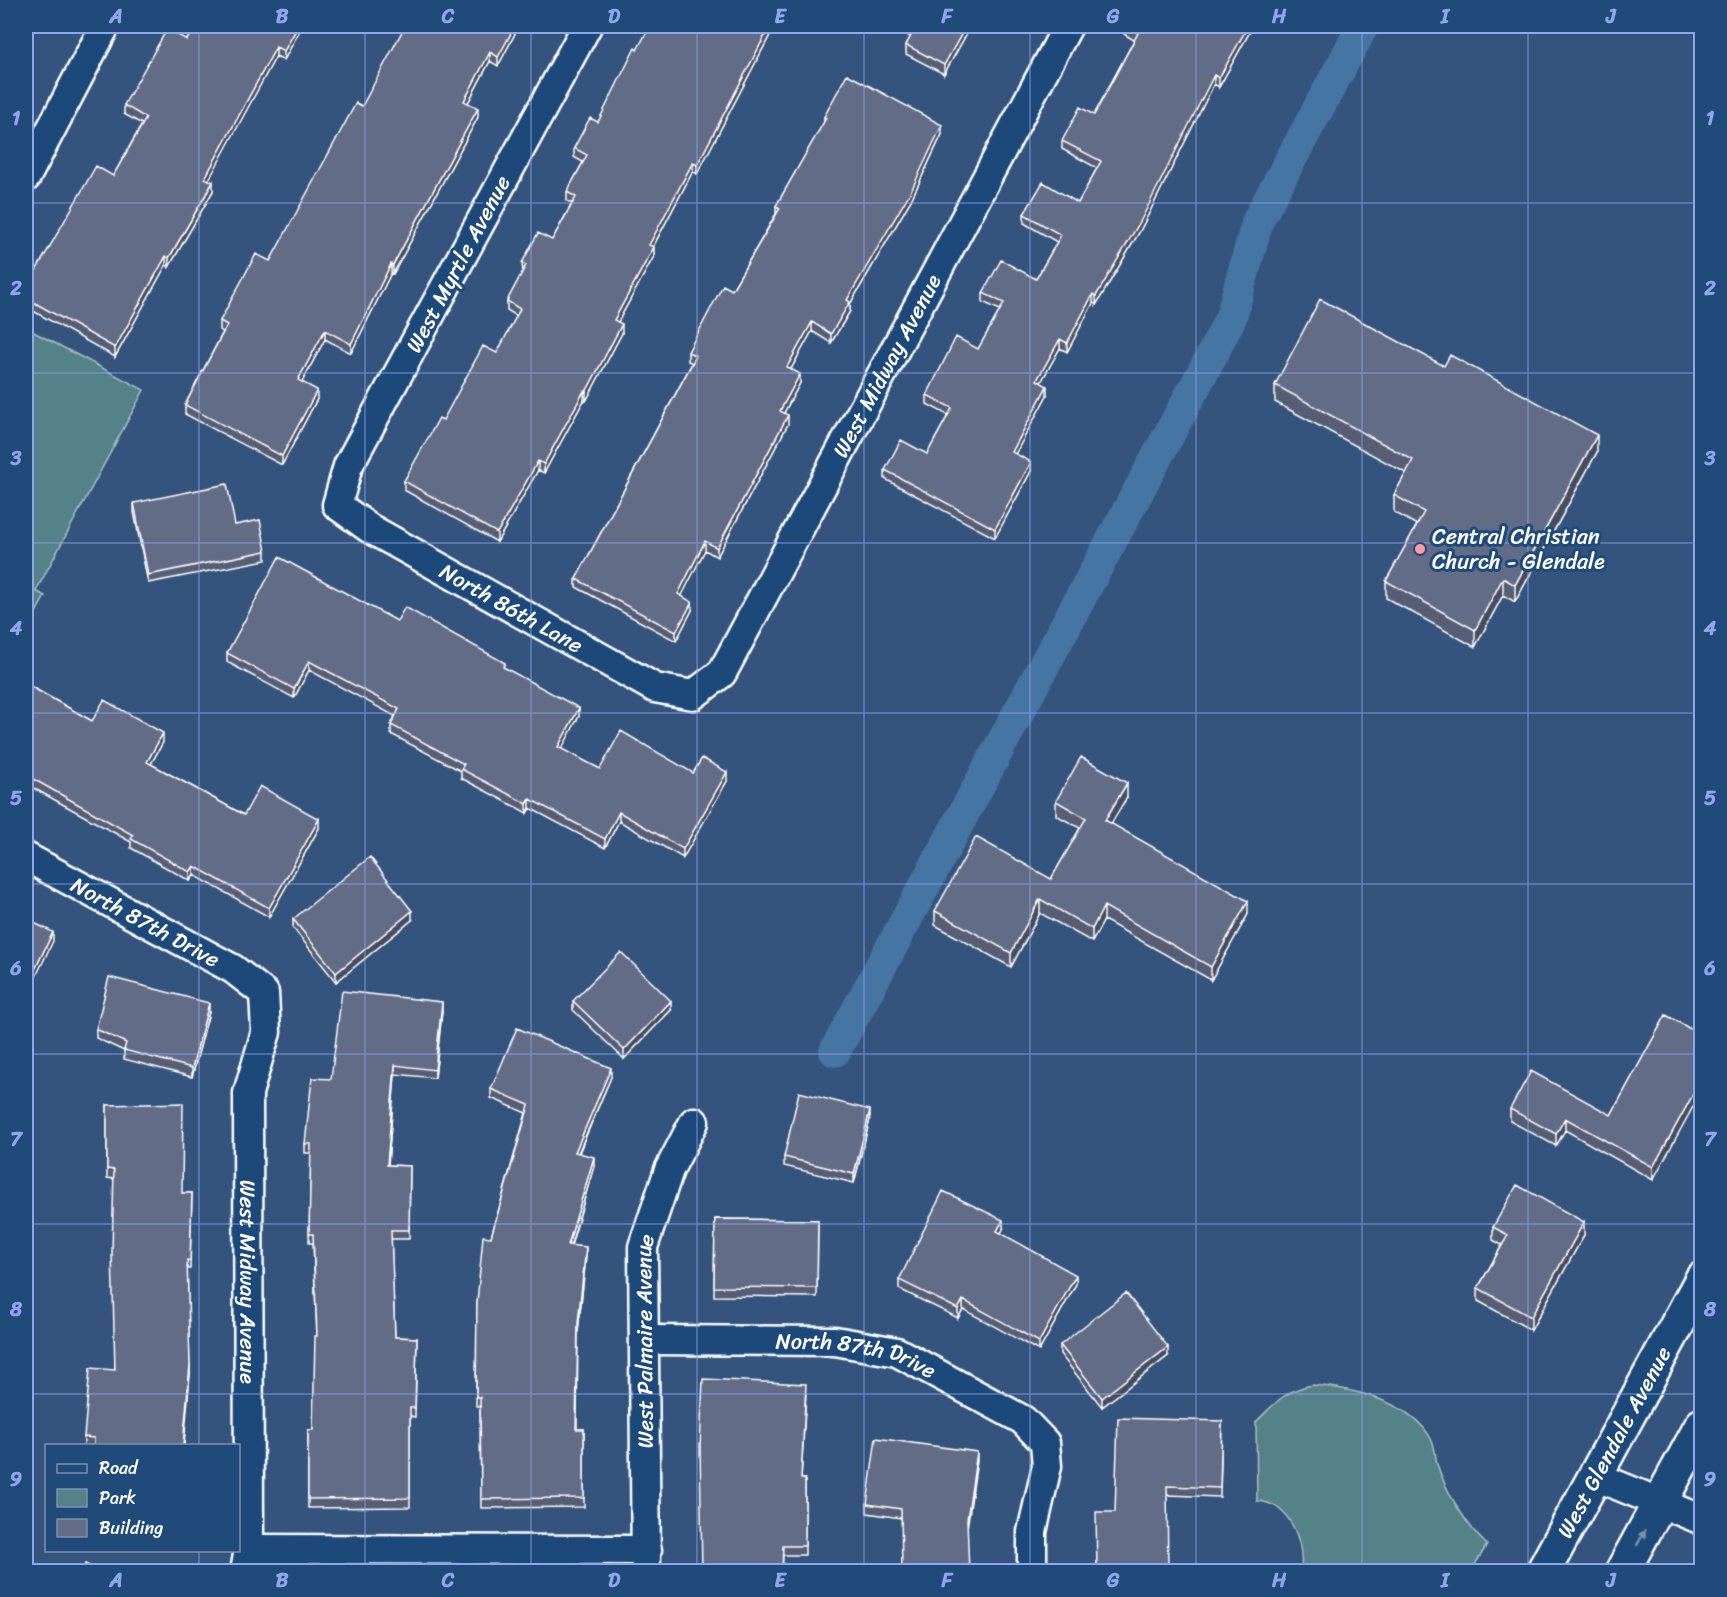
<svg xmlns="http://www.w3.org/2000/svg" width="1727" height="1597" viewBox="0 0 1727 1597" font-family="Sriracha,sans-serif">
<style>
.green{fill:#558189;stroke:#aac0c4;stroke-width:1.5}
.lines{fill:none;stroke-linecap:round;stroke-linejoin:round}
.canal{stroke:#4575a2;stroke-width:32}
.minor-casing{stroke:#fff;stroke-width:33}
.secondary-casing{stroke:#fff;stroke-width:38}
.minor{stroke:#1f4a7a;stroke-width:28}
.secondary{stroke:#1f4a7a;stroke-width:33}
.wall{fill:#565d74;stroke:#fff;stroke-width:1.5}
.shaded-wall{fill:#464c5e;stroke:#fff;stroke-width:1.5}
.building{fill:#646c87;stroke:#fff;stroke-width:1.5}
.oneway{fill:#7992af}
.grid{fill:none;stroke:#8ea6ec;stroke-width:1.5;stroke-opacity:0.55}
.poi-dot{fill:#ff9aa2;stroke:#1f4a7a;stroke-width:2}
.labels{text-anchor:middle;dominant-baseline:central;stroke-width:6;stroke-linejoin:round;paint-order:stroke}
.street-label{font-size:22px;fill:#fff;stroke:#1f4a7a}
.poi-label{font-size:22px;fill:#fff;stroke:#1f4a7a;text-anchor:start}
.neatline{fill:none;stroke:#8ea6ec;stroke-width:2}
.grid-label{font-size:20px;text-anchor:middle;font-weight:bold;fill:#8ea6ec}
</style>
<rect width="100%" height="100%" fill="#34547e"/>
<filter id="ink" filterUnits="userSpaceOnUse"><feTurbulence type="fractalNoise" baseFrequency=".0167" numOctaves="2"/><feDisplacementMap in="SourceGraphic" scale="12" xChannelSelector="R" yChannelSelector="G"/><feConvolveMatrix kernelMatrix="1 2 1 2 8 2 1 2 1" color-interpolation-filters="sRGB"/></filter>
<g filter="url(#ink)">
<path class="green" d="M 26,328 L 144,390 L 36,591 L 45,596 L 26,631 Z
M 1313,1385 C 1351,1388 1414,1402 1432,1441 C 1436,1449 1435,1456 1437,1464 C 1446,1492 1466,1525 1487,1545 L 1471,1571 L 1301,1571 C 1304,1543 1291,1503 1257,1501 L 1256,1422 C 1274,1404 1286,1389 1313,1385 Z"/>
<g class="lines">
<path class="canal" d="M 835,1051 L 1211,357 L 1231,317 L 1258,220 L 1363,26"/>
<defs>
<g id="minor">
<path id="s1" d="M 587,26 L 348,466 L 337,505 L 369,528 L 655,688 L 693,695 L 722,673 L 1068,26"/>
<path d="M 26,177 L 105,26"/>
<path id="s2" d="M 26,857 L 233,969 L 264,993 L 266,1032 L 248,1093 L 249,1549 L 245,1572"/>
<path id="s3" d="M 645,1340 L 835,1341 L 897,1352 L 1023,1420 L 1045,1443 L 1047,1466 L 1032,1532 L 1032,1572"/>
<path d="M 1595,1476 L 1702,1520"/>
<path d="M 249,1549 L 647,1550"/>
<path id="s4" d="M 646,1572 L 643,1247 L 669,1170 L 694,1122"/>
</g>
<g id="secondary">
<path id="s5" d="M 1543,1572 L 1702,1279"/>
<path d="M 1622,1572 L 1702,1425"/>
</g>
</defs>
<use href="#minor" class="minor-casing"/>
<use href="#secondary" class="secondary-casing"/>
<use href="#minor" class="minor"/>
<use href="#secondary" class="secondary"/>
</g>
<path class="wall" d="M 194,26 L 302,26 L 284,60 L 276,56 L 208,180 L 213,191 L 169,267 L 166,265 L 115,357 L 26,307 L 26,288 L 113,176 L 142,124 L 124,114 L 124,105 L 187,40 Z
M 519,26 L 498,66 L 490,61 L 468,103 L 478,117 L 393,274 L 391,273 L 351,353 L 325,339 L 302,382 L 317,399 L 282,465 L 185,414 L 185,405 L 223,332 L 220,330 L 220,321 L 270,261 L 362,106 Z
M 890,26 L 971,26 L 944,74 L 906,54 L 906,45 L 911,37 Z
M 1124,26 L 1253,26 L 1219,87 L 1214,84 L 1140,231 L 1096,305 L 1093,303 L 1067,352 L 1060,348 L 1041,382 L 1047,395 L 1015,454 L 1031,471 L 995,538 L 885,479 L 885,470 L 927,454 L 948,415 L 927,404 L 927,395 L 978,349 L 1000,310 L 983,302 L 983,293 L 1036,279 L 1057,242 L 1024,223 L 1024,214 L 1078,203 L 1097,168 L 1062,149 L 1062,141 L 1094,115 L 1134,40 L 1124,34 Z
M 770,35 L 697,174 L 693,171 L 653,247 L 654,256 L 618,322 L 622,333 L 586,401 L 584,400 L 544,473 L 538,470 L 497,542 L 404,490 L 404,481 L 443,420 L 497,353 L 517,316 L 507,310 L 507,301 L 523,272 L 522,263 L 552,240 L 572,203 L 567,201 L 567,192 L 583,162 L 574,157 L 574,148 L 598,122 L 637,50 Z
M 824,117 L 942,134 L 911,200 L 850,304 L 850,311 L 831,343 L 812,331 L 791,369 L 800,383 L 784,413 L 788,424 L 717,557 L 705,550 L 681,596 L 692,610 L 676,641 L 576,587 L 576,579 L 692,363 L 688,361 L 688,352 L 732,290 L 776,214 L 776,206 L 824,122 Z
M 1275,385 L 1597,452 L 1515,602 L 1503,595 L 1475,647 L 1386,598 L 1386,581 L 1417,525 L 1394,512 L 1394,495 L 1406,473 L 1275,402 Z
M 134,503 L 235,525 L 266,551 L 266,560 L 148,583 L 134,512 Z
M 397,621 L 505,668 L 579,716 L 561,749 L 600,769 L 693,773 L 727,781 L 683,858 L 619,821 L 605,848 L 530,808 L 527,813 L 461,778 L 461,771 L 391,734 L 391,725 L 395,716 L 309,670 L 294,698 L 227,662 L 227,653 Z
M 26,684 L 92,721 L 163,742 L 151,764 L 244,815 L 319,828 L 269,917 L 194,875 L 190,881 L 131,848 L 131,842 L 26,784 Z
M 1127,797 L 1111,824 L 1248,914 L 1211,980 L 1104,920 L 1092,942 L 1040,913 L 1011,967 L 935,925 L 935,911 L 1051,879 L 1080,828 L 1056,815 L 1056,801 Z
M 293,919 L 412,920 L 336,982 L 293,928 Z
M 573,1001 L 671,1010 L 624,1059 L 573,1010 Z
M 442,1011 L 435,1078 L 395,1074 L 388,1165 L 410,1166 L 409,1239 L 391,1239 L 395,1337 L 417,1338 L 415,1417 L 410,1416 L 410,1507 L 308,1508 L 308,1430 L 313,1430 L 317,1336 L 313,1243 L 309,1243 L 311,1153 L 305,1153 L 305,1144 L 331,1079 Z
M 209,1012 L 192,1077 L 124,1059 L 124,1051 L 96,1038 L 96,1029 Z
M 1666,1015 L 1653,1180 L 1565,1130 L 1556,1146 L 1510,1121 L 1510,1109 L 1611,1115 Z
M 611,1077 L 579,1153 L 594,1166 L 571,1246 L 586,1256 L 578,1332 L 577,1429 L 584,1429 L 584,1507 L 481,1508 L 480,1406 L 476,1406 L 477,1303 L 491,1237 L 526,1113 L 491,1098 L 491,1089 Z
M 107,1105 L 182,1193 L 192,1193 L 190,1269 L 187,1269 L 190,1374 L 184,1446 L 84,1446 L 84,1437 L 115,1370 L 114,1179 L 107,1178 Z
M 870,1119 L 854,1183 L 784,1166 L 784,1157 Z
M 715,1219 L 818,1220 L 817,1297 L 714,1296 Z
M 1493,1227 L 1584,1235 L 1531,1330 L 1478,1301 L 1478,1288 L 1502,1245 L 1493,1240 Z
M 1003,1229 L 1001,1233 L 1076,1284 L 1039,1351 L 963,1309 L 958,1318 L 899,1289 L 899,1280 Z
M 1060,1345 L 1168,1356 L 1102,1407 L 1060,1354 Z
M 806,1393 L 801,1479 L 805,1479 L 805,1555 L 783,1555 L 782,1572 L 702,1572 Z
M 1222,1421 L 1220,1497 L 1167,1495 L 1115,1512 Z
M 977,1461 L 901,1518 L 867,1513 L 867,1504 Z"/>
<path class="shaded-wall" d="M 298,26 L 302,26 L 284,60 L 284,51 Z
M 515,26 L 519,26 L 498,66 L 498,57 Z
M 770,26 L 770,35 L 697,174 L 697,165 Z
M 966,26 L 971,26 L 944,74 L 944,65 Z
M 1248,26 L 1253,26 L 1219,87 L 1219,78 Z
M 276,47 L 276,56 L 205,187 L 205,178 Z
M 490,52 L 490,61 L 464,110 L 464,101 Z
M 1214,75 L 1214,84 L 1140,231 L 1096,305 L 1096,296 Z
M 478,108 L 478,117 L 393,274 L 393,265 Z
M 942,125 L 942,134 L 911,200 L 850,304 L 850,311 L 831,343 L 831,334 L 847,300 Z
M 693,162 L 693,171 L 649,254 L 649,245 Z
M 213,182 L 213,191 L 169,267 L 169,258 Z
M 654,247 L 654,256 L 614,329 L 614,320 Z
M 166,256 L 166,265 L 115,357 L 115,348 Z
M 391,264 L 391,273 L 351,353 L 351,344 Z
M 1093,294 L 1093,303 L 1067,352 L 1067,343 Z
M 812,322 L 812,331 L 787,376 L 787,367 Z
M 622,324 L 622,333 L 586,401 L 586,392 Z
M 325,330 L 325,339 L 298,389 L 298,380 Z
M 1060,339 L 1060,348 L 1037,389 L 1037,380 Z
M 800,374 L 800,383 L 780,420 L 780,411 Z
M 1047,386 L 1047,395 L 1012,460 L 1012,452 Z
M 317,390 L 317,399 L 282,465 L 282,456 Z
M 584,391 L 584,400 L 544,473 L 544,464 Z
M 788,415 L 788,424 L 717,557 L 717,548 Z
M 1597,435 L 1597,452 L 1515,602 L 1515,585 Z
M 538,461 L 538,470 L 497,542 L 497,533 Z
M 1031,462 L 1031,471 L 995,538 L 995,529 Z
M 705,541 L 705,550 L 678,603 L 678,594 Z
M 1503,578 L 1503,595 L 1475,647 L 1475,630 Z
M 692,602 L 692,610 L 676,641 L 676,632 Z
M 309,661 L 309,670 L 294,698 L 294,689 Z
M 579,708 L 579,716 L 558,756 L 558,747 Z
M 163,733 L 163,742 L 147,771 L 147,762 Z
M 727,772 L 727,781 L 683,858 L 683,849 Z
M 1127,783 L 1127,797 L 1105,834 L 1105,820 Z
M 530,799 L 530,808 L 527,813 L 527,804 Z
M 619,812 L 619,821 L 605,848 L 605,839 Z
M 319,819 L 319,828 L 269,917 L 269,908 Z
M 194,866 L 194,875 L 190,881 L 190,872 Z
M 1040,899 L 1040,913 L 1011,967 L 1011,953 Z
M 1248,901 L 1248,914 L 1211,980 L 1211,967 Z
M 1104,906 L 1104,920 L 1092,942 L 1092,929 Z
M 412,911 L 412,920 L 336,982 L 336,973 Z
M 53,932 L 53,941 L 26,997 L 26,988 Z
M 671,1001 L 671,1010 L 624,1059 L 624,1050 Z
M 442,1002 L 442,1011 L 435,1078 L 435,1070 Z
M 209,1003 L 209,1012 L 192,1077 L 192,1068 Z
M 395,1065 L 395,1074 L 387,1174 L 387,1165 Z
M 611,1068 L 611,1077 L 575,1160 L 575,1152 Z
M 1701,1080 L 1701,1092 L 1653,1180 L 1653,1167 Z
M 870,1110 L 870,1119 L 854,1183 L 854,1174 Z
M 1565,1118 L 1565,1130 L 1556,1146 L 1556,1134 Z
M 594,1157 L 594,1166 L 568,1254 L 568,1245 Z
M 1003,1220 L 1003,1229 L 997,1240 L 997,1231 Z
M 1584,1222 L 1584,1235 L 1531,1330 L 1531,1317 Z
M 586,1247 L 586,1256 L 578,1332 L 578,1323 Z
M 1076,1275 L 1076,1284 L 1039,1351 L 1039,1342 Z
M 963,1300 L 963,1309 L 958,1318 L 958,1309 Z
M 1168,1347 L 1168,1356 L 1102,1407 L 1102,1398 Z
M 190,1365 L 190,1374 L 183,1446 Z
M 29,1398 L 29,1406 L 26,1441 L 26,1432 Z
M 977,1452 L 977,1461 L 967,1529 L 967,1520 Z"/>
<path class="building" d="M 194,26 L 298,26 L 284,51 L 276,47 L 205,178 L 213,182 L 169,258 L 166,256 L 115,348 L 26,298 L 26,288 L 96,166 L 113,176 L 146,118 L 124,105 L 167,29 L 187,40 Z
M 405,26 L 515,26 L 498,57 L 490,52 L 464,101 L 478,108 L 393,265 L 391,264 L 351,344 L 325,330 L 298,380 L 317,390 L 282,456 L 185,405 L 227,325 L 220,321 L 256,254 L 270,261 L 356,103 L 362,106 Z
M 650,26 L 770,26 L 697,165 L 693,162 L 649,245 L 654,247 L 614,320 L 622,324 L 586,392 L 584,391 L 544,464 L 538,461 L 497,533 L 404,481 L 439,418 L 443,420 L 483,346 L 497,353 L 520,309 L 507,301 L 526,265 L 522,263 L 538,233 L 552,240 L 576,197 L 567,192 L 587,155 L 574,148 L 590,118 L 598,122 L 635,48 L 637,50 Z
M 906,26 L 966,26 L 944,65 L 906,45 L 914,30 Z
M 1125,26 L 1248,26 L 1219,78 L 1214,75 L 1140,222 L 1096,296 L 1093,294 L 1067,343 L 1060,339 L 1037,380 L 1047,386 L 1012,452 L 1031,462 L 995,529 L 885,470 L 901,440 L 927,454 L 952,408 L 927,395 L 956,337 L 978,349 L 1004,303 L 983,293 L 1001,260 L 1036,279 L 1061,235 L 1024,214 L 1043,182 L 1078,203 L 1101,161 L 1062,141 L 1080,107 L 1094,115 L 1138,33 Z
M 847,74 L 942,125 L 911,191 L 847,300 L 850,302 L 831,334 L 812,322 L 787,367 L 800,374 L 780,411 L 788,415 L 717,548 L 705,541 L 678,594 L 692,602 L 676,632 L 576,579 L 696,356 L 688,352 L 723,285 L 732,290 L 780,208 L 776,206 L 826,118 L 824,117 Z
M 1320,299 L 1444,366 L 1450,355 L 1597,435 L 1515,585 L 1503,578 L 1475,630 L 1386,581 L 1424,512 L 1394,495 L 1413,460 L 1275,385 Z
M 227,484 L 235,525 L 260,520 L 266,551 L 148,575 L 134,503 Z
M 279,557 L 397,621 L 405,607 L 505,663 L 503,667 L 579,708 L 558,747 L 600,769 L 621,731 L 693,773 L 702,758 L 727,772 L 683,849 L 619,812 L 605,839 L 530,799 L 527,804 L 461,769 L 464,764 L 391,725 L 399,709 L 309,661 L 294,689 L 227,653 Z
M 26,684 L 92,721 L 104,700 L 163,733 L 147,762 L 244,815 L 260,786 L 319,819 L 269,908 L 194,866 L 190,872 L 131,839 L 133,835 L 26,775 Z
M 1081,757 L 1127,783 L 1105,820 L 1248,901 L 1211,967 L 1104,906 L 1092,929 L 1040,899 L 1011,953 L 935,911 L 976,837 L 1051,879 L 1086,818 L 1056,801 Z
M 370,857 L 412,911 L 336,973 L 293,919 Z
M 26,919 L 53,932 L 26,988 Z
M 621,952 L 671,1001 L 624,1050 L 573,1001 Z
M 109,977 L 209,1003 L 192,1068 L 124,1050 L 126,1043 L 96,1029 Z
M 342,991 L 442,1002 L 435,1070 L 395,1065 L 387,1165 L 410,1166 L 409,1230 L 391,1230 L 395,1337 L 417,1338 L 415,1408 L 410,1408 L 410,1498 L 308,1499 L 308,1430 L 313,1430 L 315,1336 L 317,1336 L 313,1234 L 309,1234 L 311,1144 L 305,1144 L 312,1078 L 331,1079 Z
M 1666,1015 L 1701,1035 L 1701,1080 L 1653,1167 L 1565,1118 L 1556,1134 L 1510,1109 L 1531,1071 L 1611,1115 Z
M 517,1028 L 611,1068 L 575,1152 L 594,1157 L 568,1245 L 586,1247 L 578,1323 L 576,1429 L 584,1429 L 584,1498 L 481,1499 L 480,1397 L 476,1397 L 477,1303 L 483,1236 L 491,1237 L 529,1105 L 491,1089 Z
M 799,1092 L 870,1110 L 854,1174 L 784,1157 Z
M 183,1103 L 182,1193 L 192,1193 L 190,1261 L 187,1260 L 190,1365 L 183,1446 L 94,1446 L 94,1438 L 84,1437 L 90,1368 L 115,1370 L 112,1252 L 114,1170 L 107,1169 L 107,1105 Z
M 1517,1185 L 1584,1222 L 1531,1317 L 1478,1288 L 1508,1235 L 1493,1227 Z
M 943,1191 L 1003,1220 L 997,1231 L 1076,1275 L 1039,1342 L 963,1300 L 958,1309 L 899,1280 Z
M 715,1219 L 818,1220 L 817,1288 L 714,1287 Z
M 1126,1293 L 1168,1347 L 1102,1398 L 1060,1345 Z
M 703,1379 L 806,1384 L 801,1479 L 805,1479 L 805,1546 L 783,1546 L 782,1572 L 702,1572 L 700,1447 Z
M 26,1397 L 29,1398 L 26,1432 Z
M 1118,1418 L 1222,1421 L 1220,1488 L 1167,1486 L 1168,1572 L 1097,1572 L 1096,1512 L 1115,1512 Z
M 876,1438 L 977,1452 L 967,1520 L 969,1572 L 902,1572 L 901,1509 L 867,1504 Z
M 85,1564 L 101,1572 L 82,1572 Z"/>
<defs><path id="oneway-solid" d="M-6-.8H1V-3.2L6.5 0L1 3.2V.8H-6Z" transform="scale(1.5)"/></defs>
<use class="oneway" href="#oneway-solid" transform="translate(1641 1538) rotate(-61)"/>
</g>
<path class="grid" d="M 199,26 L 199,1446M 365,26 L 365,1572M 531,26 L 531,1572M 697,26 L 697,1572M 864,26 L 864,1572M 1030,26 L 1030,1572M 1196,26 L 1196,1572M 1362,26 L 1362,1572M 1528,26 L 1528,1572M 26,203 L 1702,203M 26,373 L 1702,373M 26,543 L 1702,543M 26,713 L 1702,713M 26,884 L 1702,884M 26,1054 L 1702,1054M 26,1224 L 1702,1224M 26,1394 L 1702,1394M 199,1550 L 199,1572"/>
<circle class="poi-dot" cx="1420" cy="549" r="6"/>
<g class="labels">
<g class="street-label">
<text transform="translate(458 264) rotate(-62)">West Myrtle Avenue</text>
<text stroke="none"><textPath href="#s1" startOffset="1332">West Midway Avenue</textPath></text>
<text stroke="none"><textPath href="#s1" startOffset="744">North 86th Lane</textPath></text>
<text stroke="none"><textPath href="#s2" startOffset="136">North 87th Drive</textPath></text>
<text stroke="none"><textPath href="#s2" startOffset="566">West Midway Avenue</textPath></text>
<text stroke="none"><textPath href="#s4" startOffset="231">West Palmaire Avenue</textPath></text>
<text stroke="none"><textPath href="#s3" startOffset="213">North 87th Drive</textPath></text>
<text stroke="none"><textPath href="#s5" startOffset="148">West Glendale Avenue</textPath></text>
</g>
<g class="poi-label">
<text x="1432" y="536">Central Christian<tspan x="1432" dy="25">Church - Glendale</tspan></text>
</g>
</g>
<rect width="1727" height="1597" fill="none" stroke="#1f4a7a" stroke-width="66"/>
<rect x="45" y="1444" width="195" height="108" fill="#1f4a7a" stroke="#7992af" stroke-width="1.5"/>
<rect x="57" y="1464" width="30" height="9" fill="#1f4a7a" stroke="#7992af" stroke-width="1.5"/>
<text x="99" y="1474" font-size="18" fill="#ffffff">Road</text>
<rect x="57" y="1489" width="30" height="18" fill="#558189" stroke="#7992af" stroke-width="1.5"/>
<text x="99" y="1504" font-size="18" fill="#ffffff">Park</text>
<rect x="57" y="1519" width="30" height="18" fill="#646c87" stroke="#7992af" stroke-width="1.5"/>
<text x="99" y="1534" font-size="18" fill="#ffffff">Building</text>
<rect x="33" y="33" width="1661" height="1531" class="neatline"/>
<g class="grid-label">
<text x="116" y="23">A</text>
<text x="282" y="23">B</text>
<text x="448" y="23">C</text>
<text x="614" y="23">D</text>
<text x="780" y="23">E</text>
<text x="947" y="23">F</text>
<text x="1113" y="23">G</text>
<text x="1279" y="23">H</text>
<text x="1445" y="23">I</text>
<text x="1611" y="23">J</text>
<text x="16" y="125">1</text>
<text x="1710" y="125">1</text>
<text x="16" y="295">2</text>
<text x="1710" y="295">2</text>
<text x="16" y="465">3</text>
<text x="1710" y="465">3</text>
<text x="16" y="635">4</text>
<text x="1710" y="635">4</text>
<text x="16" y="805">5</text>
<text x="1710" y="805">5</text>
<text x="16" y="975">6</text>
<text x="1710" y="975">6</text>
<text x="16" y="1146">7</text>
<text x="1710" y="1146">7</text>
<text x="16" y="1316">8</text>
<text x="1710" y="1316">8</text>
<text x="16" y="1486">9</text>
<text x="1710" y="1486">9</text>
<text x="116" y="1587">A</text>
<text x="282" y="1587">B</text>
<text x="448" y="1587">C</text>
<text x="614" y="1587">D</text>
<text x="780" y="1587">E</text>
<text x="947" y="1587">F</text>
<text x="1113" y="1587">G</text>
<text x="1279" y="1587">H</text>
<text x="1445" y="1587">I</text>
<text x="1611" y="1587">J</text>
</g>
</svg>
